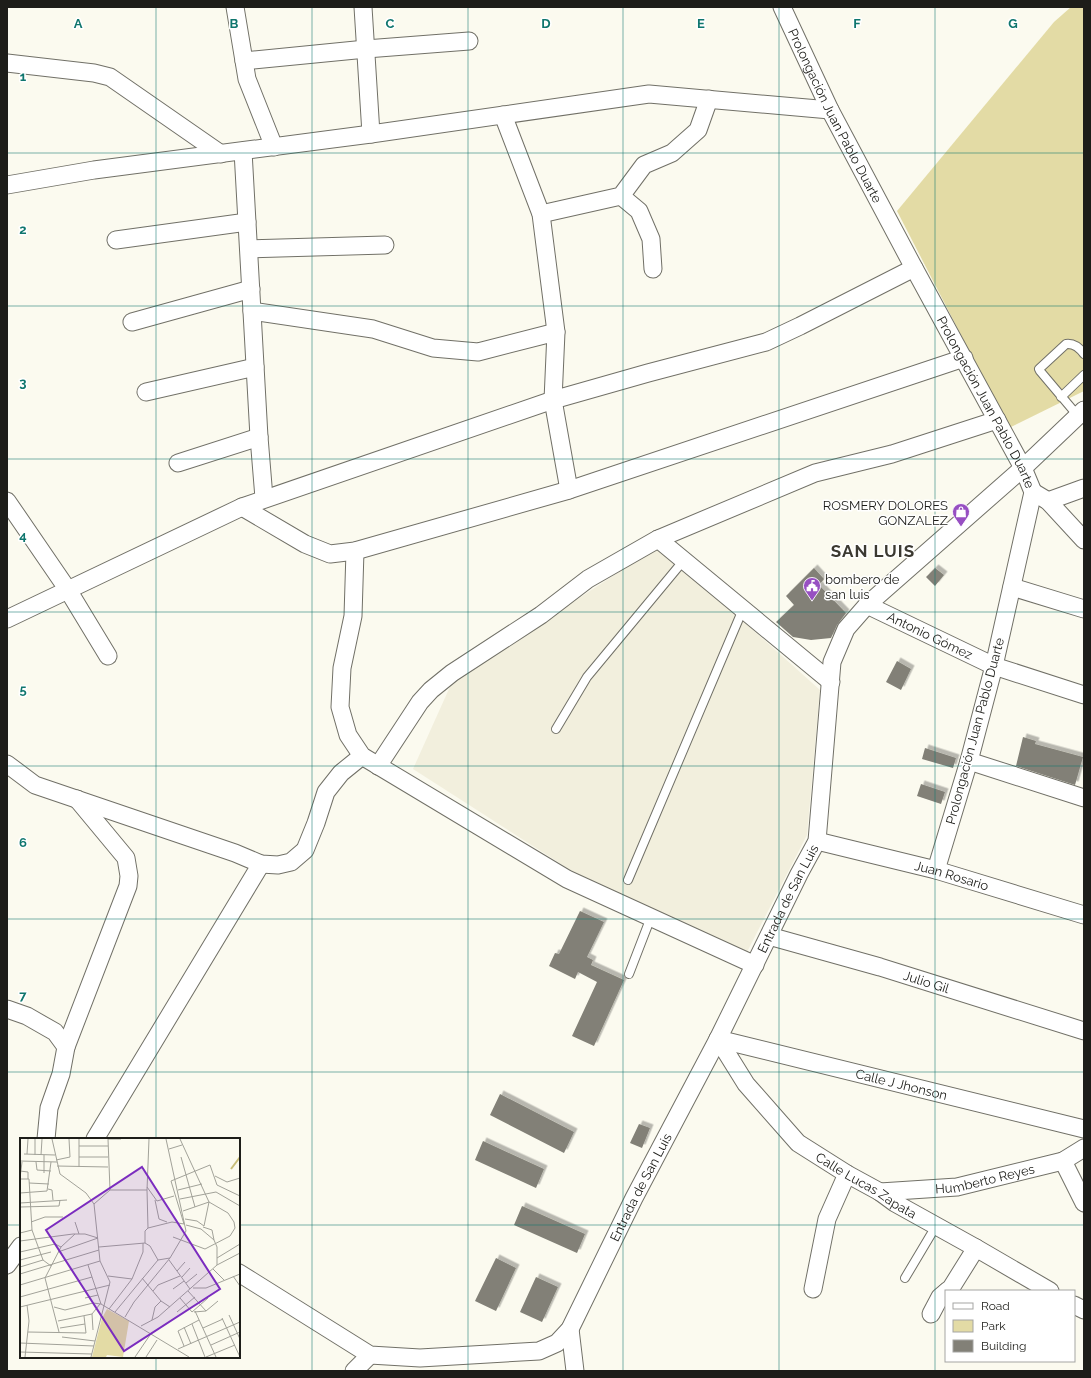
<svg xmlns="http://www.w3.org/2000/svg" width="1091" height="1378" viewBox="0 0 1091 1378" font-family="Raleway,sans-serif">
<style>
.built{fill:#f2efdd}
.green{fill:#e3dba5}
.building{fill:#828077;filter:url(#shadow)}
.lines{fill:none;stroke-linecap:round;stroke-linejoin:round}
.service-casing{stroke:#717067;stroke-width:10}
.minor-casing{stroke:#717067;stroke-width:19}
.service{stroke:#fff;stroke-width:8}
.minor{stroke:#fff;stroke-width:17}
.grid{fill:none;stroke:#0f766e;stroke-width:1;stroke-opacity:0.55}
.labels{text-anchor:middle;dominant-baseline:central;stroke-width:3;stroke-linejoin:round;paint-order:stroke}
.street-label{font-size:13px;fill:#1d1d19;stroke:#fff}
.poi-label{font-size:13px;fill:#1d1d19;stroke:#fff;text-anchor:end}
.district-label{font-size:17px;font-weight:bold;letter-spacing:1px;fill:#3b3931;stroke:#fff}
.inset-river{fill:none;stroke:#c8bd78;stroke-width:2}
.inset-road{fill:none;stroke:#a2a299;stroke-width:1}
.view{fill:#7b2cbf;fill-opacity:0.15;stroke:#7b2cbf;stroke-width:2}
.inset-edge{fill:none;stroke:#1d1d19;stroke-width:2}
.grid-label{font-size:13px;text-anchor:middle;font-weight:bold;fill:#0f766e;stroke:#fff;stroke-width:3;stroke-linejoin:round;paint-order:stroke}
</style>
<defs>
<filter id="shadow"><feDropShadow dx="3.5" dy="-3.5" stdDeviation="0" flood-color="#0004"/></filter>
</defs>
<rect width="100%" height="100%" fill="#fbfaef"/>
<path class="built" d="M 659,546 L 820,690 L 807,835 L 747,952 L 575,873 L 413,769 L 453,680 Z"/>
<path class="green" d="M 1071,7 L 1084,7 L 1084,391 L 1009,428 L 897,211 L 1054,22 Z"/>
<path class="building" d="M 814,568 L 824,579 L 819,585 L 846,613 L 837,625 L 831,638 L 811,640 L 793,637 L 776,622 L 794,605 L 786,596 Z
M 935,568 L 944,575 L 935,586 L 926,577 Z
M 897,661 L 911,669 L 901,690 L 886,682 Z
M 1023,737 L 1036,741 L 1035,744 L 1083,757 L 1075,785 L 1016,766 Z
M 925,748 L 956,758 L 953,768 L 922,759 Z
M 921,784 L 945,792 L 941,804 L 917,796 Z
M 580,911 L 604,922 L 587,957 L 593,960 L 591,965 L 624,980 L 594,1046 L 572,1036 L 597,982 L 578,972 L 575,979 L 549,966 L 555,953 L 559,954 Z
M 500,1094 L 574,1132 L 564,1153 L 490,1115 Z
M 639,1124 L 650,1128 L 642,1148 L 630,1143 Z
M 483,1141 L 544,1169 L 536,1188 L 475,1160 Z
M 522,1206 L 585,1234 L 577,1253 L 514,1225 Z
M 496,1258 L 516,1268 L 496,1311 L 475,1301 Z
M 536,1277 L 558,1287 L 542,1322 L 520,1312 Z"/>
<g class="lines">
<defs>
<path id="service" d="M 1061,397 L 1084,375
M 1078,416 L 1040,371 L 1039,369 L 1066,344 C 1074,343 1079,347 1084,354
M 556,729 L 587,677 L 684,560
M 628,880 L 743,609
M 629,974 L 651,917
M 905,1278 L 936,1226"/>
<g id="minor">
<path d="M 235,7 L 247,79 L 274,147"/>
<path d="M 363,7 L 371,134"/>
<path id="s1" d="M 782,7 L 830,110 L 914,268 L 1023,468 L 1033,492 L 994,666 L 969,761 L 936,870"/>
<path d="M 244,61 L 366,49 L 469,41"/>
<path d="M 7,63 L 94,73 L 110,77 L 221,154"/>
<path d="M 503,115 L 541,214 L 556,332 L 553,400 L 569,490"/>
<path d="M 243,151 L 259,437 L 264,498"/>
<path d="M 7,185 L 94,170 L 371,134 L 649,94 L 830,110"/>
<path d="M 621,196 L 639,211 L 651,239 L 653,269"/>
<path d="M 541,214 L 621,196 L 644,165 L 672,153 L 698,130 L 709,99"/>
<path d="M 116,240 L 247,222"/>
<path d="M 249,249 L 385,245"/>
<path d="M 252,311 L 373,329 L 433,348 L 478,352 L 556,332"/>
<path d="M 132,322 L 251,289"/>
<path d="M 146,392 L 255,367"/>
<path d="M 178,463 L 259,437"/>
<path d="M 1033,492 L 1048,501 L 1084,540"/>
<path d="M 7,501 L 68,590 L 108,656"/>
<path d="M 1048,501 L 1084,488"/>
<path d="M 242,507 L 305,544 L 330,554 L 355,551 L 569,490 L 964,358"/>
<path d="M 658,539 L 831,682"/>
<path d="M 355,551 L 353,616 L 342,668 L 340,707 L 348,735 L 362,756 L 567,879 L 755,965"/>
<path d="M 1012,587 L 1084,609"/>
<path id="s2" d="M 867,605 L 994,666 L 1084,695"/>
<path d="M 7,619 L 242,507 L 553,400 L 648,373 L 766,342 L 800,326 L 914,268"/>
<path d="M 969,761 L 1084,798"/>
<path d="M 7,764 L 35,785 L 235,853 L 261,864 L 278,865 L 291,862 L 305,850 L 316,823 L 326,792 L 341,773 L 362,756"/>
<path d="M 378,766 L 420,702 L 431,690 L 452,673 L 541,615 L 588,579 L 658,539 L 815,473 L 892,454 L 997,420"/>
<path id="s3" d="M 817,841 L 936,870 L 1084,915"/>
<path id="s4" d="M 769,936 L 880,967 L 1084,1031"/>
<path d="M 7,1009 L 27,1016 L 55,1032 L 66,1047 L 61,1074 L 49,1108 L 46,1139"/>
<path id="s5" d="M 718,1039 L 746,1084 L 798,1143 L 847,1174 L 880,1192 L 895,1203 L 976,1248 L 1050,1291"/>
<path id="s6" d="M 718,1039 L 1084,1129"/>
<path d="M 66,1047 L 128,886 L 129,876 L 126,858 L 77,799"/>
<path d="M 95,1139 L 261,864"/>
<path d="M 1063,1161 L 1084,1203"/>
<path id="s7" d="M 880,1192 L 957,1187 L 1063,1161 L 1084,1148"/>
<path d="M 7,1265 L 21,1246"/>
<path id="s8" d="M 239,1273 L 370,1355 L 420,1358 L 539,1351 L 557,1343 L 570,1329 L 634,1198 L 718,1039 L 799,874 L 817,841 L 832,662 L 846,629 L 867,605 L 1023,468 L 1084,410"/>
<path d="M 813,1289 L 827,1219 L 847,1174"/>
<path d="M 947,1291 L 951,1288 L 976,1248"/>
<path d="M 1074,1305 L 1084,1310"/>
<path d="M 931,1314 L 940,1297 L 946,1292"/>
<path d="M 570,1329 L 575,1371"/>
<path d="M 354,1371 L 370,1355"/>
</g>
</defs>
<use href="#service" class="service-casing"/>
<use href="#minor" class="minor-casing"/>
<use href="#service" class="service"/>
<use href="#minor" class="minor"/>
</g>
<path class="grid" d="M 156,7 L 156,1139M 312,7 L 312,1371M 468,7 L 468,1371M 623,7 L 623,1371M 779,7 L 779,1371M 935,7 L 935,1371M 7,153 L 1084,153M 7,306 L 1084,306M 7,459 L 1084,459M 7,612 L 1084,612M 7,766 L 1084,766M 7,919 L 1084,919M 7,1072 L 1084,1072M 7,1225 L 21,1225M 239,1225 L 1084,1225M 156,1357 L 156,1371"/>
<defs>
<symbol id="shop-pin" viewBox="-11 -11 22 30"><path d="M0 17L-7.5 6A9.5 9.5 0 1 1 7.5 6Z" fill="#974fc2" stroke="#fff"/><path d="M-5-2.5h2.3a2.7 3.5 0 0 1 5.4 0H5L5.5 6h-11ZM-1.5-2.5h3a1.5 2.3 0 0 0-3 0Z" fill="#fff"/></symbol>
<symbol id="civic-pin" viewBox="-11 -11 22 30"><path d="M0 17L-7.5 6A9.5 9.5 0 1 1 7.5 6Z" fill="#974fc2" stroke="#fff"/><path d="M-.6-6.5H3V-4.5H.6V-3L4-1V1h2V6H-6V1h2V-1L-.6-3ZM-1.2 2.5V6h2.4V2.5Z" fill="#fff"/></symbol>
</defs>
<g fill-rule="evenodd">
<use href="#shop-pin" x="951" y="502" width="20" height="27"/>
<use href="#civic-pin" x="802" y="576" width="20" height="27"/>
</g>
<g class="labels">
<g class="street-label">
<text stroke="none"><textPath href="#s1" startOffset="121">Prolongación Juan Pablo Duarte</textPath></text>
<text stroke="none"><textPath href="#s1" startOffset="445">Prolongación Juan Pablo Duarte</textPath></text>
<text stroke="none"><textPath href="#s2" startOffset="70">Antonio Gómez</textPath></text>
<text transform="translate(975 731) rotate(-75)">Prolongación Juan Pablo Duarte</text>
<text stroke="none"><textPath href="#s3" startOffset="139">Juan Rosario</textPath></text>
<text stroke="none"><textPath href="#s8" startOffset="845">Entrada de San Luis</textPath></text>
<text stroke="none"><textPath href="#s4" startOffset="164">Julio Gil</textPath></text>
<text stroke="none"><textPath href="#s6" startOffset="189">Calle J Jhonson</textPath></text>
<text stroke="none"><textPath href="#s7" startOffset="106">Humberto Reyes</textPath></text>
<text stroke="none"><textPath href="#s5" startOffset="212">Calle Lucas Zapata</textPath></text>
<text stroke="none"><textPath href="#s8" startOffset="521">Entrada de San Luis</textPath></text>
</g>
<g class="poi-label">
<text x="948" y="505">ROSMERY DOLORES<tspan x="948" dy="15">GONZALEZ</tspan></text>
<text x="825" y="579" text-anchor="start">bombero de<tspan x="825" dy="15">san luis</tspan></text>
</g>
<g class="district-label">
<text x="873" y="551">SAN LUIS</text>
</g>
</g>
<g transform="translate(20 1138)">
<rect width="220" height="220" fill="#fbfaef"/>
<path d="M 87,171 L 109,183 L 103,219 L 87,217 L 86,219 L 72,219 L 82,180 Z" fill="#e3dba5"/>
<path class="inset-river" d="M 211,31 L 220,19"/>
<path class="inset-road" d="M 32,1 L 40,36 L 66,55 L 74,66M 59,1 L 59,29M 88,1 L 90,52M 88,1 L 101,1M 160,1 L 189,64 L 184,88 L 177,83 L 165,81M 59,8 L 88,8M 149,11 L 162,7M 4,16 L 35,17M 7,16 L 8,1M 15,17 L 15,1M 21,17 L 22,1M 59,19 L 88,19M 161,19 L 175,69M 36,22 L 50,19 L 49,1M 0,23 L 37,24M 16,24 L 17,32 L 31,33M 37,28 L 88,29M 0,33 L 8,34 L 8,41M 24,35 L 24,17M 195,38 L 207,44 L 220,40M 0,40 L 2,24M 0,41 L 9,41 L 12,92 L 23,122 L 31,128M 9,45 L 29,46M 127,49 L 137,63 L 154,58M 28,51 L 32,52 L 33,62M 127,52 L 128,90M 158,52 L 182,46M 0,55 L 27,53 L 31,24M 160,61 L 196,54 L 220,68M 135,62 L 139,81 L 147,84M 0,65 L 47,62M 74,66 L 90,52 L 127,52 L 129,1M 0,69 L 39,68 L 40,62M 11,84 L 25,79 L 43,79M 55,84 L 59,96M 164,86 L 151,43 L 190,27 L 197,47 L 220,58M 183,89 L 192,92 L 194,102M 0,95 L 12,92M 153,99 L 185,111 L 210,98 L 215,90 L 214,84 L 208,75 L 189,64 L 163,73M 0,103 L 53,96 L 65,96 L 78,100M 125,105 L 125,93 L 128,90 L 152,84 L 164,86M 79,109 L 125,105 L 130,108 L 138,122M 0,114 L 35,106 L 41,109M 38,114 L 78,100M 197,120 L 220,106M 0,122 L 31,114M 149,122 L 170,151M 68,127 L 81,166 L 169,219M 197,127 L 220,115M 0,129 L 23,122M 193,131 L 204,142M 157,133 L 165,124M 0,136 L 79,112M 88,138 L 112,141M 213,138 L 220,148M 162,139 L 170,130M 122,140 L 141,163 L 150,169M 166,145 L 177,136M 0,147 L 80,123M 173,150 L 186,150 L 220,136M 153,151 L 164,143M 133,153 L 138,147 L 160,138M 168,153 L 186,173 L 198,163M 0,159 L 72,139M 65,160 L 78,157M 160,160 L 172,174 L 188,160M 0,169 L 90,147M 34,169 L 45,172 L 73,165 L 81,166M 89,171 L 112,141 L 123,114 L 123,105M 175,173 L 196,219M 95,174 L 138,122 L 150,120M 157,174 L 175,159M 174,174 L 186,173M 72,176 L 73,192M 209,177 L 220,201M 105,179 L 114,164 L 150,120 L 166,93 L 146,1M 202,180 L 220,219M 132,182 L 135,169 L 141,163M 38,183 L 72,176 L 80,166M 172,186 L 185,219M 121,188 L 138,179 L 197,127 L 197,109 L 194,102 L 181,91 L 166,87M 164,189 L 171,206M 40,190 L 65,186M 183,190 L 203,181M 8,194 L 66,195 L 64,178M 39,194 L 25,140 L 41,109 L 55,96M 42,199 L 75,203M 0,205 L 74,208M 191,207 L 220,194M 164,208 L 158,193 L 179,182M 158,211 L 220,184M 0,214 L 72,216M 5,219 L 9,183 L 7,167M 71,219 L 90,144 L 80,123 L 74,66M 115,219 L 130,197M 126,219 L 137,202M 186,219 L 215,207"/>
<path class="view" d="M 122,29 L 200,151 L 104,213 L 26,92 Z"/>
<rect width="220" height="220" class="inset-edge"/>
</g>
<g class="grid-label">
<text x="78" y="28">A</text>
<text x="234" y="28">B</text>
<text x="390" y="28">C</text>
<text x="546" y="28">D</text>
<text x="701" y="28">E</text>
<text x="857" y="28">F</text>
<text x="1013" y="28">G</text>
<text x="23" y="81">1</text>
<text x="23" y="234">2</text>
<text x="23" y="387">3</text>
<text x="23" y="540">4</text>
<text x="23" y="694">5</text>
<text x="23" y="847">6</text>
<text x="23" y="1000">7</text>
</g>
<rect width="1091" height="1378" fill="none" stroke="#1d1d19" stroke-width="16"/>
<rect x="945" y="1290" width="130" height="72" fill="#ffffff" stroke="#a5a5a3"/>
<rect x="953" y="1303" width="20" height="6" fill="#ffffff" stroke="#a5a5a3"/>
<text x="981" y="1310" font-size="12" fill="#1d1d19">Road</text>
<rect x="953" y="1320" width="20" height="12" fill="#e3dba5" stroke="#a5a5a3"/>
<text x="981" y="1330" font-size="12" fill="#1d1d19">Park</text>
<rect x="953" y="1340" width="20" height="12" fill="#828077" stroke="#a5a5a3"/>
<text x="981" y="1350" font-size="12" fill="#1d1d19">Building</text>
</svg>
